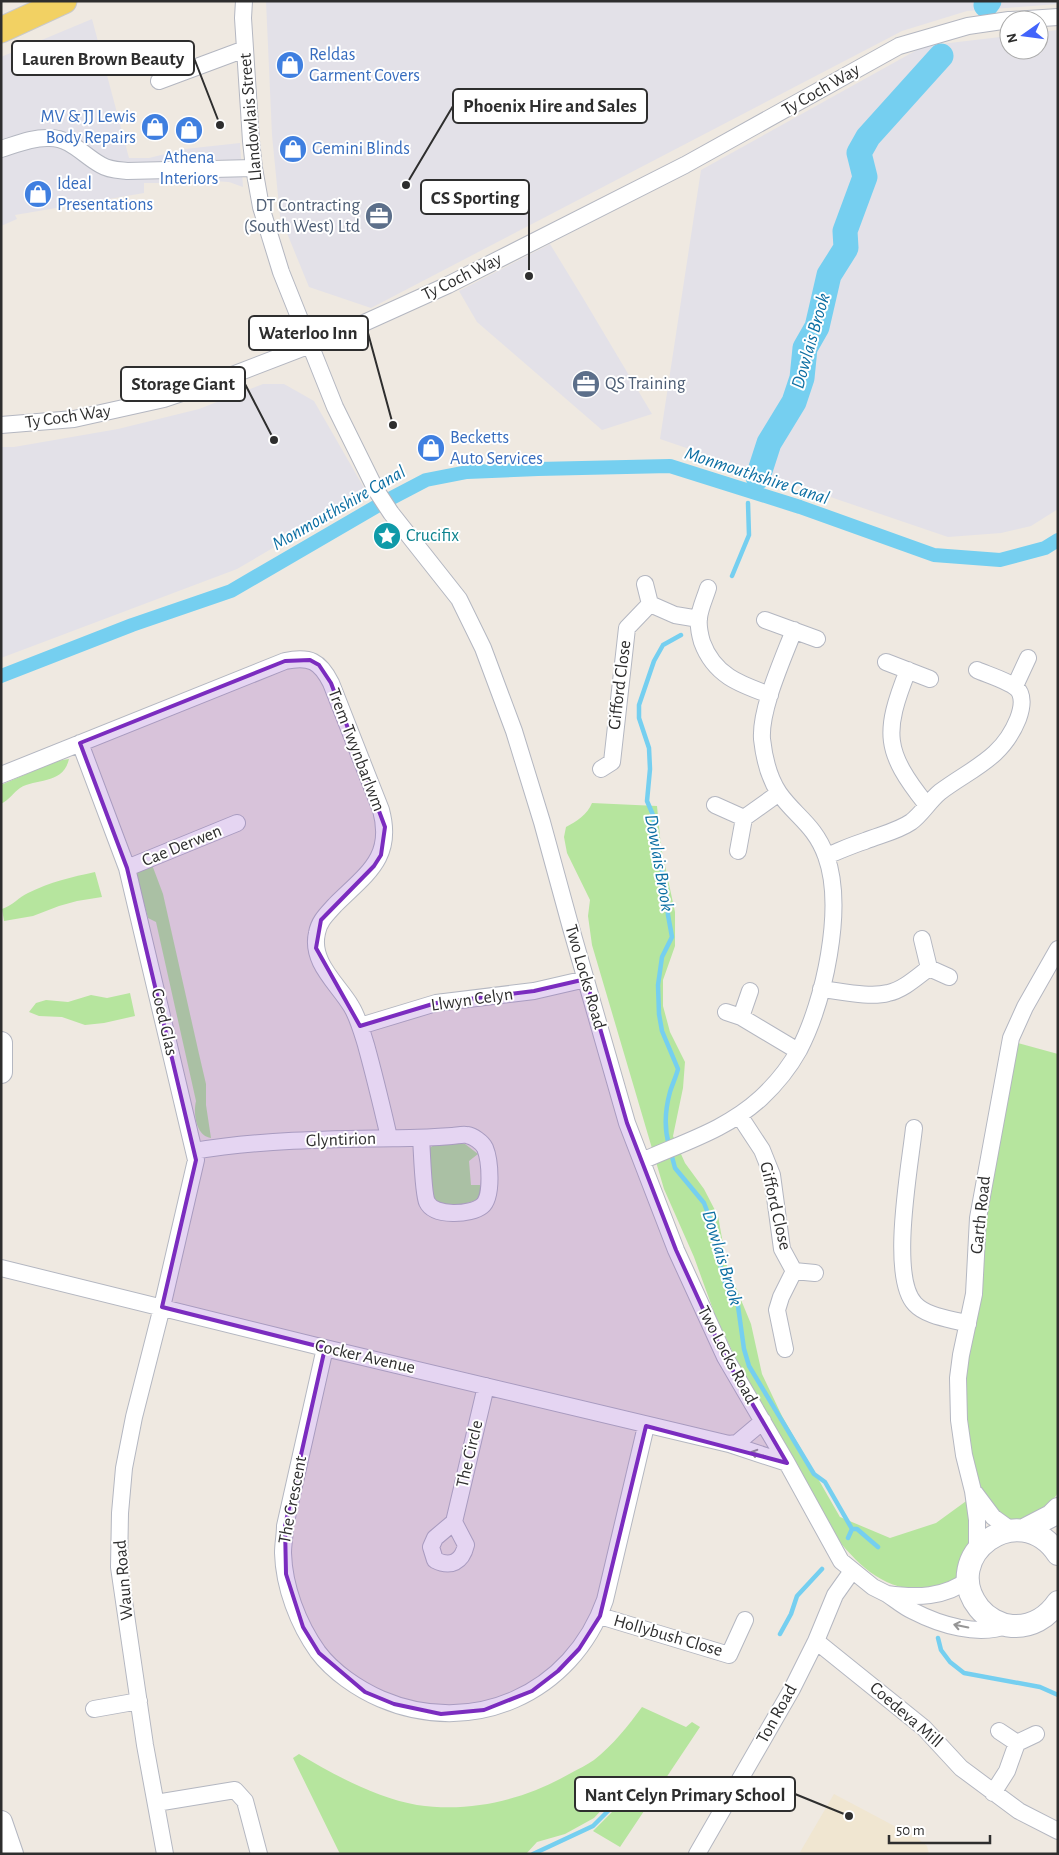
<svg xmlns="http://www.w3.org/2000/svg" width="1059" height="1855" viewBox="0 0 1059 1855" font-family="'Alegreya Sans',sans-serif">
<style>
.industrial{fill:#e3e1e8}
.education{fill:#f0e6d1}
.green{fill:#b6e59e}
.lines{fill:none;stroke-linecap:round;stroke-linejoin:round}
.stream{stroke:#75cff0;stroke-width:4.5}
.canal{stroke:#75cff0;stroke-width:14}
.river{stroke:#75cff0;stroke-width:25}
.street-casing{stroke:#b4b7c1;stroke-width:18}
.secondary-casing{stroke:#b4b7c1;stroke-width:24}
.primary-casing{stroke:#c9c9c9;stroke-width:27}
.street{stroke:#fff;stroke-width:16}
.secondary{stroke:#fff;stroke-width:22}
.primary{stroke:#f2d163;stroke-width:25}
.oneway{stroke:#969696}
.marked{fill:#7b2cbf;fill-opacity:0.2;stroke:#7b2cbf;stroke-width:4;stroke-linejoin:round}
.labels{text-anchor:middle;dominant-baseline:central;stroke-width:4;stroke-linejoin:round;paint-order:stroke}
.shop-label{font-size:18px;fill:#366cbe;stroke:#fff;text-anchor:start}
.street-label{font-size:18px;fill:#2e2e2e;stroke:#fff}
.service-label{font-size:18px;fill:#4e5e75;stroke:#fff;text-anchor:end}
.culture-label{font-size:18px;fill:#0d838f;stroke:#fff;text-anchor:start}
.water-label{font-size:19px;font-style:italic;fill:#0d6fa3;stroke:#fff}
.leader{fill:none;stroke:#2e2e2e;stroke-width:2}
.callout-dot{fill:#2e2e2e;stroke:#fff;stroke-width:2}
.callout{fill:#fff;stroke:#2e2e2e;stroke-width:2}
.callout-label{font-size:19px;text-anchor:middle;font-weight:bold;fill:#2e2e2e}
</style>
<rect width="100%" height="100%" fill="#efe9e1"/>
<path class="industrial" d="M 266,1 L 1058,1 L 1058,4 L 967,11 L 902,31 L 371,308 L 309,287 L 280,216 L 272,135 Z
M 92,19 L 129,158 L 149,158 L 185,149 L 240,143 L 243,187 L 229,182 L 213,181 L 185,185 L 165,183 L 144,183 L 144,193 L 15,215 L 17,219 L 1,226 L 1,57 Z
M 1058,30 L 1058,509 L 1031,526 L 1001,533 L 948,537 L 660,439 L 701,170 L 924,46 L 1009,36 L 1009,50 L 1039,50 L 1039,32 Z
M 550,244 L 583,298 L 652,414 L 602,430 L 477,322 L 459,291 Z
M 263,384 L 284,384 L 314,401 L 367,493 L 237,569 L 1,658 L 1,447 L 14,447 L 118,429 L 199,409 Z"/>
<path class="education" d="M 834,1794 L 917,1838 L 927,1846 L 929,1854 L 799,1854 Z"/>
<path class="green" d="M 69,759 C 63,785 36,778 20,788 C 13,793 9,800 1,804 L 1,785 L 56,761 Z
M 592,803 L 657,806 L 661,847 L 675,912 L 675,946 L 663,980 L 663,1006 L 670,1032 L 685,1062 L 683,1088 L 673,1136 L 685,1163 L 704,1189 L 718,1216 L 727,1266 L 751,1324 L 762,1374 L 782,1416 L 840,1517 L 890,1538 L 936,1523 L 969,1499 L 969,1541 L 955,1580 C 950,1583 943,1587 937,1588 C 933,1589 927,1589 922,1589 C 881,1590 857,1563 833,1534 L 745,1378 L 715,1315 L 694,1257 L 664,1189 L 592,945 L 588,916 L 590,900 L 567,853 L 564,837 L 566,827 C 577,821 587,815 592,803 Z
M 151,862 L 163,894 L 199,1054 L 206,1084 L 206,1105 L 211,1138 C 196,1136 193,1114 196,1101 L 156,922 L 148,918 L 134,868 Z
M 95,872 L 102,897 L 77,901 L 59,906 L 33,916 L 4,921 L 2,909 C 12,906 19,897 28,893 C 50,882 72,877 95,872 Z
M 130,993 L 135,1016 L 104,1023 L 85,1025 L 62,1017 L 39,1016 L 29,1012 L 36,1003 L 46,1000 L 68,1002 L 91,995 L 107,998 Z
M 1011,1041 L 1058,1054 L 1058,1493 L 1046,1509 L 1016,1521 L 1007,1520 L 976,1489 L 962,1399 L 982,1238 Z
M 454,1143 L 465,1144 L 478,1154 L 469,1161 L 471,1185 L 480,1185 L 480,1197 C 474,1204 448,1207 439,1204 C 436,1203 434,1201 432,1200 L 428,1149 L 434,1145 Z
M 642,1707 L 686,1727 L 692,1722 L 700,1727 L 620,1847 L 593,1831 L 636,1788 L 628,1782 L 594,1818 L 565,1834 L 537,1842 L 526,1854 L 340,1854 L 293,1758 L 299,1754 C 334,1775 377,1798 417,1805 C 471,1813 524,1800 571,1773 C 578,1769 587,1765 594,1760 C 613,1745 628,1726 642,1707 Z"/>
<g class="lines">
<path class="stream" d="M 732,576 L 749,535 L 748,503
M 669,1145 C 664,1128 665,1110 670,1092 C 672,1085 676,1077 678,1069 L 662,1031 L 659,1014 L 658,985 L 662,957 L 672,937 L 668,915 L 666,888 L 659,857 L 653,815 L 647,801 L 650,769 L 649,748 L 639,718 L 639,705 L 654,661 L 663,645 L 681,635
M 671,1153 L 675,1168 L 704,1203 L 715,1232 L 721,1268 L 726,1286 L 737,1299 L 744,1349 L 749,1366 L 814,1474 L 825,1482 L 852,1529 L 857,1529 L 878,1547
M 848,1538 L 852,1529
M 780,1634 L 791,1614 L 797,1596 L 822,1569
M 938,1638 L 941,1650 L 950,1662 L 964,1673 L 1040,1687 L 1058,1695
M 533,1854 L 593,1826 L 633,1786"/>
<path class="canal" d="M 1,676 L 132,625 L 231,591 L 384,502 L 426,480 L 467,472 L 538,469 L 670,466 L 800,507 L 934,555 L 1000,560 L 1045,548 L 1058,540"/>
<path class="river" d="M 986,5 L 989,1
M 758,477 L 769,443 L 794,402 L 802,378 L 805,348 L 817,327 L 829,275 L 846,248 L 845,231 L 865,177 L 859,153 L 868,137 L 941,56"/>
<defs>
<path id="street" d="M 244,1 L 243,18 L 251,141 L 254,168 L 261,207 L 281,272 L 335,407 L 376,490 L 391,513 L 459,599 L 483,648 L 514,731 L 542,822 L 571,928 L 627,1123 L 676,1250 L 725,1357 L 787,1463 L 841,1561 L 873,1587 L 887,1594
M 1011,20 L 1058,17
M 159,81 L 245,49
M 1,149 C 17,144 34,137 50,138 C 71,138 84,156 101,165 C 109,170 118,170 127,171 L 254,168
M 1,425 L 74,419 L 164,399 L 209,384 L 344,332 L 448,285 L 685,165 L 899,46 L 968,26 L 1009,20
M 708,588 C 705,598 700,608 699,618 C 698,625 700,635 702,642 C 714,675 739,684 770,695
M 650,604 L 675,615 L 699,619
M 765,620 L 817,639
M 886,662 L 930,679
M 908,670 C 883,733 884,751 926,804
M 1015,686 L 1028,658
M 80,743 L 127,868 L 196,1160 L 162,1307 L 134,1417 L 124,1468 L 120,1513 L 119,1567 L 145,1745 L 165,1854
M 601,769 L 612,762 L 627,628 L 650,604 L 645,584
M 1,775 L 285,661 C 310,656 320,661 331,683 L 381,810 C 394,858 366,874 335,905 C 327,914 319,921 317,933 C 310,962 338,984 351,1006 C 358,1017 362,1032 366,1045 C 374,1074 381,1103 388,1133 L 387,1138
M 715,805 L 744,818
M 738,851 L 744,818 L 779,793
M 826,856 C 839,851 852,845 865,841 C 880,835 898,831 911,822 C 922,814 929,801 940,792 C 972,768 1002,759 1018,719 C 1021,711 1023,700 1020,693 C 1016,683 988,675 977,670
M 127,868 L 237,823
M 922,939 L 929,968 L 949,977
M 821,989 C 840,991 870,998 888,993 C 903,990 917,977 929,968
M 750,991 L 741,1017 L 798,1051
M 726,1012 L 741,1017
M 360,1026 L 436,1003 L 534,991 L 586,979
M 739,1115 L 762,1150 L 772,1175 L 782,1249 L 794,1271 L 815,1273
M 914,1128 C 910,1166 889,1277 915,1304 C 927,1317 952,1319 968,1324
M 194,1151 C 264,1139 339,1139 410,1138 C 424,1138 438,1137 452,1136 C 456,1136 462,1134 467,1135 C 473,1136 482,1142 485,1148 C 490,1160 493,1197 482,1206 C 471,1215 434,1217 427,1202 C 423,1194 422,1150 421,1138
M 642,1161 C 684,1142 726,1130 761,1098 C 776,1084 789,1068 799,1050 C 824,1002 845,908 826,856 C 815,825 795,816 779,793 C 769,778 764,757 762,739 C 760,709 783,659 794,630
M 1,1268 L 325,1348 L 729,1444 L 737,1443 L 763,1421
M 325,1348 L 285,1526 C 285,1535 283,1544 283,1553 C 284,1587 298,1624 318,1652 C 333,1672 358,1689 381,1699 C 472,1738 572,1694 605,1600 L 646,1426
M 785,1349 L 777,1310 L 781,1297 L 794,1271
M 729,1444 L 787,1463
M 975,1493 L 993,1517 L 1011,1530
M 454,1522 L 466,1545 C 462,1562 451,1568 435,1560 L 431,1547 L 435,1538 L 454,1522 L 486,1386
M 977,1550 L 977,1520 L 973,1491 L 964,1455 L 959,1420 L 958,1378 L 961,1355 L 974,1294 L 978,1218 L 1011,1038 L 1025,1007 L 1058,949
M 969,1579 C 945,1598 916,1598 887,1594 C 896,1600 904,1607 913,1611 C 940,1625 979,1637 1008,1625
M 600,1616 L 729,1655 L 745,1620
M 816,1641 L 924,1728 L 961,1768 L 1019,1811 L 1058,1831
M 94,1709 L 139,1701
M 999,1731 L 1017,1743 L 1036,1734
M 993,1793 L 1007,1771 L 1017,1743
M 156,1803 L 235,1790 L 245,1801 L 259,1854
M 697,1854 L 792,1689 L 816,1641 L 835,1595 L 852,1571"/>
<path id="secondary" d="M 1,1043 L 1,1072
M 1024,1530 L 1051,1516 L 1058,1509
M 1058,1554 C 1019,1496 938,1556 979,1608 C 987,1618 1000,1625 1012,1626 C 1031,1627 1047,1618 1058,1602
M 1,1822 L 12,1854"/>
<path id="primary" d="M 1,30 L 64,1"/>
</defs>
<use href="#street" class="street-casing"/>
<use href="#secondary" class="secondary-casing"/>
<use href="#primary" class="primary-casing"/>
<use href="#street" class="street"/>
<use href="#secondary" class="secondary"/>
<use href="#primary" class="primary"/>
</g>
<defs><path id="oneway-shaft" d="M-6 0H5M1.5-3L5.5 0L1.5 3" fill="none" stroke-width="1.6" stroke-linecap="round" stroke-linejoin="round" transform="scale(1.25)"/></defs>
<g class="oneway">
<use href="#oneway-shaft" transform="translate(758 1454) rotate(-163)"/>
<use href="#oneway-shaft" transform="translate(961 1626) rotate(-168)"/>
</g>
<path class="marked" d="M 310,660 L 319,665 L 331,683 L 385,827 L 381,855 L 374,866 L 321,920 L 316,948 L 360,1026 L 436,1003 L 534,991 L 586,979 L 627,1123 L 676,1250 L 725,1357 L 787,1463 L 646,1426 L 600,1616 L 579,1649 L 558,1671 L 532,1691 L 484,1710 L 441,1714 L 394,1704 L 365,1692 L 319,1653 L 303,1627 L 286,1574 L 285,1526 L 325,1348 L 162,1307 L 196,1160 L 127,868 L 80,743 L 285,661 Z"/>
<defs>
<symbol id="shop-disc" viewBox="-11 -11 22 22"><circle r="9.5" fill="#3f7fe0" stroke="#fff"/><path d="M-5-2.5h2.3a2.7 3.5 0 0 1 5.4 0H5L5.5 6h-11ZM-1.5-2.5h3a1.5 2.3 0 0 0-3 0Z" fill="#fff"/></symbol>
<symbol id="office-disc" viewBox="-11 -11 22 22"><circle r="9.5" fill="#5c6f8a" stroke="#fff"/><path d="M-6-3h4V-5.5h4V-3h4V5H-6ZM-1-4.5V-3h2v-1.5ZM-6 0V1H6V0Z" fill="#fff"/></symbol>
<symbol id="sight-disc" viewBox="-11 -11 22 22"><circle r="9.5" fill="#0f9aa8" stroke="#fff"/><path d="M0-6L1.8-2.2L6-1.7L2.9 1.2L3.7 5.4L0 3.3L-3.7 5.4L-2.9 1.2L-6-1.7L-1.8-2.2Z" fill="#fff"/></symbol>
</defs>
<g fill-rule="evenodd">
<use href="#shop-disc" x="274" y="49" width="32" height="32"/>
<use href="#shop-disc" x="139" y="111" width="32" height="32"/>
<use href="#shop-disc" x="173" y="114" width="32" height="32"/>
<use href="#shop-disc" x="277" y="133" width="32" height="32"/>
<use href="#shop-disc" x="22" y="178" width="32" height="32"/>
<use href="#office-disc" x="363" y="200" width="32" height="32"/>
<use href="#office-disc" x="570" y="368" width="32" height="32"/>
<use href="#shop-disc" x="415" y="432" width="32" height="32"/>
<use href="#sight-disc" x="371" y="520" width="32" height="32"/>
</g>
<g class="labels">
<g class="shop-label">
<text x="309" y="55">Reldas<tspan x="309" dy="21">Garment Covers</tspan></text>
<text x="136" y="117" text-anchor="end">MV &amp; JJ Lewis<tspan x="136" dy="21">Body Repairs</tspan></text>
<text x="312" y="149">Gemini Blinds</text>
<text x="189" y="158" text-anchor="middle">Athena<tspan x="189" dy="21">Interiors</tspan></text>
<text x="57" y="184">Ideal<tspan x="57" dy="21">Presentations</tspan></text>
<text x="450" y="438">Becketts<tspan x="450" dy="21">Auto Services</tspan></text>
</g>
<g class="street-label">
<text transform="translate(821 90) rotate(-30)">Ty Coch Way</text>
<text transform="translate(251 117) rotate(-95)">Llandowlais Street</text>
<text transform="translate(462 277) rotate(-26)">Ty Coch Way</text>
<text transform="translate(68 417) rotate(-8)">Ty Coch Way</text>
<text transform="translate(620 685) rotate(-83)">Gifford Close</text>
<text transform="translate(356 750) rotate(69)">Trem Twynbarlwm</text>
<text transform="translate(182 846) rotate(-22)">Cae Derwen</text>
<text transform="translate(585 977) rotate(74)">Two Locks Road</text>
<text transform="translate(472 1000) rotate(-8)">Llwyn Celyn</text>
<text transform="translate(164 1022) rotate(77)">Coed Glas</text>
<text transform="translate(341 1140) rotate(-2)">Glyntirion</text>
<text transform="translate(775 1206) rotate(77)">Gifford Close</text>
<text transform="translate(981 1215) rotate(-84)">Garth Road</text>
<text transform="translate(727 1355) rotate(62)">Two Locks Road</text>
<text transform="translate(365 1357) rotate(13)">Cocker Avenue</text>
<text transform="translate(470 1454) rotate(-77)">The Circle</text>
<text transform="translate(293 1500) rotate(-79)">The Crescent</text>
<text transform="translate(124 1580) rotate(-95)">Waun Road</text>
<text transform="translate(668 1636) rotate(16)">Hollybush Close</text>
<text transform="translate(777 1714) rotate(-61)">Ton Road</text>
<text transform="translate(906 1715) rotate(41)">Coedeva Mill</text>
</g>
<g class="service-label">
<text x="360" y="206">DT Contracting<tspan x="360" dy="21">(South West) Ltd</tspan></text>
<text x="605" y="384" text-anchor="start">QS Training</text>
</g>
<g class="culture-label">
<text x="406" y="536">Crucifix</text>
</g>
<g class="water-label">
<text transform="translate(811 341) rotate(-74)">Dowlais Brook</text>
<text transform="translate(757 476) rotate(18)">Monmouthshire Canal</text>
<text transform="translate(339 508) rotate(-30)">Monmouthshire Canal</text>
<text transform="translate(659 863) rotate(80)">Dowlais Brook</text>
<text transform="translate(722 1258) rotate(73)">Dowlais Brook</text>
</g>
</g>
<path class="leader" d="M220 125L194 58M406 185L453 106M529 276L529 197M393 425L368 333M274 440L245 384M849 1816L795 1794"/>
<g class="callout-dot">
<circle cx="220" cy="125" r="5"/>
<circle cx="406" cy="185" r="5"/>
<circle cx="529" cy="276" r="5"/>
<circle cx="393" cy="425" r="5"/>
<circle cx="274" cy="440" r="5"/>
<circle cx="849" cy="1816" r="5"/>
</g>
<g class="callout">
<rect x="12" y="41" width="182" height="34" rx="5"/>
<rect x="453" y="89" width="194" height="34" rx="5"/>
<rect x="421" y="180" width="108" height="34" rx="5"/>
<rect x="249" y="316" width="119" height="34" rx="5"/>
<rect x="121" y="367" width="124" height="34" rx="5"/>
<rect x="575" y="1777" width="220" height="34" rx="5"/>
</g>
<g class="callout-label">
<text x="103" y="65">Lauren Brown Beauty</text>
<text x="550" y="112">Phoenix Hire and Sales</text>
<text x="475" y="204">CS Sporting</text>
<text x="308" y="339">Waterloo Inn</text>
<text x="183" y="390">Storage Giant</text>
<text x="685" y="1801">Nant Celyn Primary School</text>
</g>
<rect width="1059" height="1855" fill="none" stroke="#2e2e2e" stroke-width="5"/>
<g transform="translate(1024 35) rotate(256)"><circle r="24" fill="#ffffff" stroke="#ababab"/>
<path d="M0-4L9 19L0 12L-9 19Z" fill="#4264fb"/>
<text y="-8" font-size="14" font-weight="bold" text-anchor="middle" fill="#2e2e2e">N</text>
</g>
<path d="M889 1835v8h101v-8" fill="none" stroke="#2e2e2e" stroke-width="2.5"/>
<text x="896" y="1835" font-size="15" fill="#2e2e2e" stroke="#ffffff" stroke-width="4" paint-order="stroke">50 m</text>
</svg>
